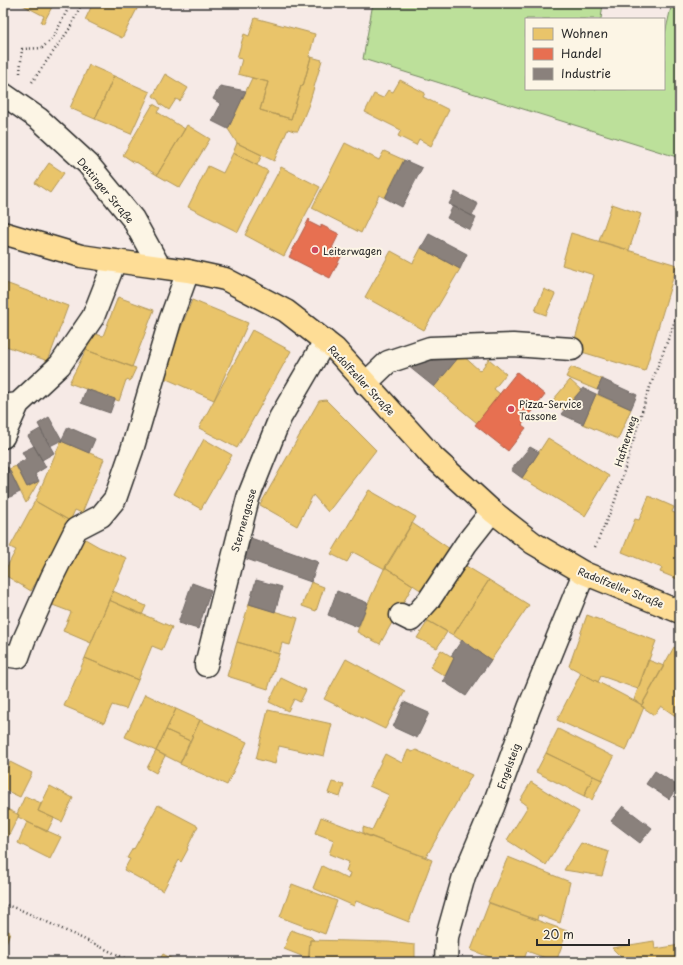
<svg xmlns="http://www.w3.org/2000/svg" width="683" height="965" viewBox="0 0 683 965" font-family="'Playpen Sans',sans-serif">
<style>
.green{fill:#bce09a;stroke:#748662}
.homes{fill:#e9c46a;stroke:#b09657}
.shops{fill:#e76f51;stroke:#af5b46}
.industry{fill:#8a817c;stroke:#6e6764}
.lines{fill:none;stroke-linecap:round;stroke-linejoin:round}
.minor-casing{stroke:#2b2b2b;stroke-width:25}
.major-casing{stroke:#2b2b2b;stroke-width:25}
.path{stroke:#2b2b2b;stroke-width:2.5;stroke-dasharray:1 3;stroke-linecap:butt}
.minor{stroke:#fcf5e5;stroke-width:22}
.major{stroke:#fedd96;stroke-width:22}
.poi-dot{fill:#d1495b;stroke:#fcf5e5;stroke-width:1.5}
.labels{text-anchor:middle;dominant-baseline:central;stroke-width:4;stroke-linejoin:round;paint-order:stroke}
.street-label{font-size:10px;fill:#2b2b2b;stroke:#fcf5e5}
.poi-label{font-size:10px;fill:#2b2b2b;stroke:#fcf5e5;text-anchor:start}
</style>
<rect width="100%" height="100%" fill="#f6eae6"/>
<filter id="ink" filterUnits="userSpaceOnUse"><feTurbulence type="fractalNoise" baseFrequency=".025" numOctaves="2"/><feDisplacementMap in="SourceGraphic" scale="8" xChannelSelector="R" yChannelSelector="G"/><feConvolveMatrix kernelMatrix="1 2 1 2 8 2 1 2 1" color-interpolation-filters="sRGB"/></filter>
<g filter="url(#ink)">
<path class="green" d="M 373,3 L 603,3 L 601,19 L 526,19 L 526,89 L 664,89 L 664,38 L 672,3 L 680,3 L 680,158 L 363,59 Z"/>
<path class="homes" d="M 19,3 L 54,3 L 43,24 L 41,22 L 44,16 Z
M 93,3 L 140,3 L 122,38 L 85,20 Z
M 255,18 L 315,34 L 309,57 L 311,57 L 303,86 L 301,86 L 291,119 L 260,110 L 268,82 L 238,74 L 242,59 L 237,58 L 244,34 L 249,36 Z
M 311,57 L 322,60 L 309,104 L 298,131 L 294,131 L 288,129 L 274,161 L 237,143 L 228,129 L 252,78 L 268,82 L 260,110 L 291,119 L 301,86 L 303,86 Z
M 89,65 L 114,76 L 95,119 L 70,108 Z
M 165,74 L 188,88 L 180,101 L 176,99 L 169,110 L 160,104 L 158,100 L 153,96 Z
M 114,76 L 150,92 L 131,134 L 95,119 Z
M 400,80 L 425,93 L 423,97 L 449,110 L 431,146 L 419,139 L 416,145 L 398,136 L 401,130 L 365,112 L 374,94 L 383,98 L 388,90 L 393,92 Z
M 153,104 L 160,108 L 157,112 L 185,129 L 157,175 L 136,162 L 135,163 L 123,155 Z
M 187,125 L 210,139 L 180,188 L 157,175 Z
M 237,143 L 262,155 L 257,165 L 233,153 Z
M 345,143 L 379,160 L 384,151 L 404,160 L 385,198 L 379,195 L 361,233 L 312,208 Z
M 233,153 L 268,171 L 238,232 L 188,207 L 208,166 L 223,173 Z
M 49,163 L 64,173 L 50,193 L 35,183 Z
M 281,167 L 320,187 L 284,256 L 245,235 Z
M 612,204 L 641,214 L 629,250 L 599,241 Z
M 571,233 L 677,265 L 645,371 L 572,349 L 594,275 L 562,265 Z
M 421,248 L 460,269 L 424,330 L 365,297 L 391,251 L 413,263 Z
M 3,282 L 68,306 L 48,361 L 3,345 Z
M 544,289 L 555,294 L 546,315 L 535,311 Z
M 118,297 L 154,310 L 132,367 L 86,350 L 95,334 L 103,336 Z
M 192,300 L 248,323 L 214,400 L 162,377 Z
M 252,330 L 291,351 L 237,448 L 199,428 Z
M 86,350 L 136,368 L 130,381 L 126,380 L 119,401 L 69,383 Z
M 461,354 L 480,371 L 489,359 L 506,374 L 494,389 L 500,394 L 477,423 L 434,387 Z
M 571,367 L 602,379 L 597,390 L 566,377 Z
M 570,380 L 581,390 L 563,410 L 553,400 Z
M 596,394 L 631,409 L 618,439 L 583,424 Z
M 326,400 L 376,450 L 328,512 L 313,495 L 297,526 L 260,505 L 319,401 Z
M 548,438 L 609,476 L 585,516 L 522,478 Z
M 204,439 L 232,455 L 201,509 L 174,494 Z
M 61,441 L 104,459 L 82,513 L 75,510 L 70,521 L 35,501 Z
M 16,466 L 27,487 L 39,481 L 26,503 L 9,469 Z
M 369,490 L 416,517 L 385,569 L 353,552 L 347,562 L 331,554 Z
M 649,496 L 674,507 L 672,512 L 680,515 L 680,580 L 660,572 L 662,568 L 622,552 L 635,519 L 639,520 Z
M 35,501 L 70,521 L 31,591 L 3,574 L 16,550 L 10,547 Z
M 412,523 L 450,549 L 422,591 L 385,567 Z
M 80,536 L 99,547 L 127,558 L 91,643 L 63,631 L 71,612 L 50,604 Z
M 461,563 L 489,580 L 453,635 L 425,619 Z
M 385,567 L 413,585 L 380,644 L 357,632 L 368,603 Z
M 489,580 L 529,605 L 491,660 L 453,635 Z
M 311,582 L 324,587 L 316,611 L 302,606 Z
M 113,591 L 146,606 L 142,615 L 109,600 Z
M 109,600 L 172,627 L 162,650 L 152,646 L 138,680 L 85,658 Z
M 249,604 L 298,618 L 290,645 L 282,643 L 279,654 L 237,642 Z
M 587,615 L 656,641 L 638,689 L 601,676 L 598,682 L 569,666 Z
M 428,621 L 447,632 L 437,648 L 417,638 Z
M 237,642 L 279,654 L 268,689 L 227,676 Z
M 674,647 L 680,651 L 680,719 L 661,706 L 654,715 L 641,706 Z
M 441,650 L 454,658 L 445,676 L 430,667 Z
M 85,658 L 138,680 L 126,709 L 112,705 L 104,723 L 64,706 Z
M 346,659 L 405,691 L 385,729 L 324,699 Z
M 648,660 L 664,666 L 642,705 L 634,700 Z
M 581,673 L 642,705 L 641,706 L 644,707 L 626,751 L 557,720 Z
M 281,678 L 306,690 L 300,702 L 294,699 L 288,711 L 269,702 Z
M 145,694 L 176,709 L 156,751 L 125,737 Z
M 176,709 L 200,720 L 190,741 L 166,730 Z
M 268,710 L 332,724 L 324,756 L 279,746 L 275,764 L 256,759 Z
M 200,720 L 247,742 L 227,785 L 180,764 Z
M 558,729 L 614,757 L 602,780 L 546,753 Z
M 166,730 L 190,741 L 180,763 L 156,751 Z
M 408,750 L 412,752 L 416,750 L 472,775 L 426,857 L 363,834 L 363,827 L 372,830 L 389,795 L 369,786 L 385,754 L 402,763 Z
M 156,751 L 165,756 L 156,773 L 147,768 Z
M 546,753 L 593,776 L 584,796 L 536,772 Z
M 10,762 L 32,773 L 20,797 L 3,789 L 3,777 Z
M 593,776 L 602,780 L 592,800 L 584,796 Z
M 332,782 L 344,785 L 340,797 L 328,793 Z
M 531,782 L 579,812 L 546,865 L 507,840 L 528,806 L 520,800 Z
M 50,786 L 73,798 L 62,822 L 38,811 Z
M 25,796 L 41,803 L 38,811 L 54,818 L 47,832 L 18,817 L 19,815 L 17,814 Z
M 158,805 L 198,826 L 187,848 L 188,849 L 181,862 L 179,860 L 163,891 L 124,870 L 130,859 L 127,858 L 133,848 L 134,849 Z
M 3,807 L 19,815 L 8,837 L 3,835 Z
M 321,817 L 432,860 L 409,922 L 356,901 L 354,906 L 313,888 L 322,866 L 348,879 L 350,873 L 346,871 L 349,862 L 329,854 L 334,840 L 315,833 Z
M 27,822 L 61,837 L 50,859 L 18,843 Z
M 581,843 L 609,852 L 602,876 L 564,870 Z
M 508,857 L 570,882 L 560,923 L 538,915 L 537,920 L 488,902 Z
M 292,884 L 337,901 L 325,934 L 280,917 Z
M 489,903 L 567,931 L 556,962 L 527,951 L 523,962 L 503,962 L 471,950 Z
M 3,929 L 10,932 L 3,952 Z
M 291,930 L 311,937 L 314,940 L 310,940 L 309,959 L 284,949 Z
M 310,940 L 389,942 L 415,945 L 415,962 L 308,962 Z
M 654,941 L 655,949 L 680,945 L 680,962 L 626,962 L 612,948 Z
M 163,954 L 178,962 L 158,962 Z"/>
<path class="shops" d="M 309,219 L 310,220 L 309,222 L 321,228 L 321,225 L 339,234 L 332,248 L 343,253 L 330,278 L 289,257 Z
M 517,372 L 545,395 L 522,425 L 526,428 L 508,451 L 475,425 Z"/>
<path class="industry" d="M 220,86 L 246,91 L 228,129 L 212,121 L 221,104 L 213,99 Z
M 404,160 L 422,168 L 402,207 L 385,198 Z
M 455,192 L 478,204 L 472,216 L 449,204 Z
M 453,206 L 476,218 L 470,230 L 447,218 Z
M 429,234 L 467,254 L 460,269 L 421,248 Z
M 453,355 L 458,358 L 434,387 L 408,366 Z
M 602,379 L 637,395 L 631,409 L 598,394 L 600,390 L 597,390 Z
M 583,388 L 596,394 L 583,424 L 561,414 Z
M 86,389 L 115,399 L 110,413 L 81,403 Z
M 49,417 L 62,440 L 50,446 L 38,424 Z
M 68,427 L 95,439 L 89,453 L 61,441 Z
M 40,429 L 54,453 L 42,460 L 28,436 Z
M 34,446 L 46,467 L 35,474 L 39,481 L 27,487 L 16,465 L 26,459 L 22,452 Z
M 530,447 L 539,452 L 522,478 L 511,470 Z
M 8,467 L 20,492 L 8,498 L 3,488 L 3,470 Z
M 248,537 L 318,562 L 311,582 L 241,557 Z
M 256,580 L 282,587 L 275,612 L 249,604 Z
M 192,583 L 211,590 L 198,629 L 178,623 Z
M 337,591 L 368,603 L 358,627 L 328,615 Z
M 462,640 L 491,660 L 466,696 L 443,681 L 454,658 L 451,656 Z
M 404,702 L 429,713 L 417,738 L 393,727 Z
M 655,771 L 678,786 L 669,799 L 646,784 Z
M 623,806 L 652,828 L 640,843 L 611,821 Z"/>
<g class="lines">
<defs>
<path id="minor" d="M 3,94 L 39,119 L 88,164 L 133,219 L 159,266
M 365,384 L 388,362 L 430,348 L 513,345 L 572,349
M 3,406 L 18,404 L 60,365 L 93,317 L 115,261
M 3,437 L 18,404
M 401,615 L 411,620 L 429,600 L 466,544 L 492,511
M 4,655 L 18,657 L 24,640 L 52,577 L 76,529 L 101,516 L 115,499 L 132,450 L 170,321 L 188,271
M 206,665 L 248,498 L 280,418 L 325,341
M 446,962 L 447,937 L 464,876 L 493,807 L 529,708 L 584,573"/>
<path id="major" d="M 3,233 L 81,256 L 115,261 L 188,271 L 225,279 L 286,311 L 335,349 L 433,457 L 492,511 L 533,543 L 584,573 L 680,612"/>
</defs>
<use href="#minor" class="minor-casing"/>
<use href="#major" class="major-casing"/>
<path class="path" d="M 20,73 L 22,49 L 42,48 L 53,38 L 71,3
M 32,82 L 70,28 L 82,3
M 595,547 L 615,501 L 647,395 L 678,313 L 680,313
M 3,904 L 21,910 L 133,962"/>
<use href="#minor" class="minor"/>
<use href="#major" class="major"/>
</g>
</g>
<g class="poi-dot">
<circle cx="315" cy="250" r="4"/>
<circle cx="511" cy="409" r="4"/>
</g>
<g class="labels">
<g class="street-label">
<text transform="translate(106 190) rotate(50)">Dettinger Straße</text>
<text transform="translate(362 380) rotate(47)">Radolfzeller Straße</text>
<text transform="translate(625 441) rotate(-73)">Hafnerweg</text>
<text transform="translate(243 520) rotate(-74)">Sternengasse</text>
<text transform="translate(621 587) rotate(22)">Radolfzeller Straße</text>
<text transform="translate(508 766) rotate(-70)">Engelsteig</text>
</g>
<g class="poi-label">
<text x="323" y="250">Leiterwagen</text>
<text x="519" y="403">Pizza-Service<tspan x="519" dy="12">Tassone</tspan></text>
</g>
</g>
<rect width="683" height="965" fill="none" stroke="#fcf5e5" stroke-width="16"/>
<rect x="8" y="8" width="667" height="949" fill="none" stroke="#2b2b2b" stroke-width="1.5" filter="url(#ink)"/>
<rect x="525" y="18" width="140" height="72" fill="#fcf5e5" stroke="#a8a49b"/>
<rect x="533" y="28" width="20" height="12" fill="#e9c46a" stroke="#a8a49b"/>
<text x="561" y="38" font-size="12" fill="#2b2b2b">Wohnen</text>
<rect x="533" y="48" width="20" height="12" fill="#e76f51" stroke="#a8a49b"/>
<text x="561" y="58" font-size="12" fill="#2b2b2b">Handel</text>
<rect x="533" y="68" width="20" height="12" fill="#8a817c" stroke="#a8a49b"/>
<text x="561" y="78" font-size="12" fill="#2b2b2b">Industrie</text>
<path d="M537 939v6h92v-6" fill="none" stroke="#2b2b2b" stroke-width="2"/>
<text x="543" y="939" font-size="12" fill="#2b2b2b" stroke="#fcf5e5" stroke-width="3" paint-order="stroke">20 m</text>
</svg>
